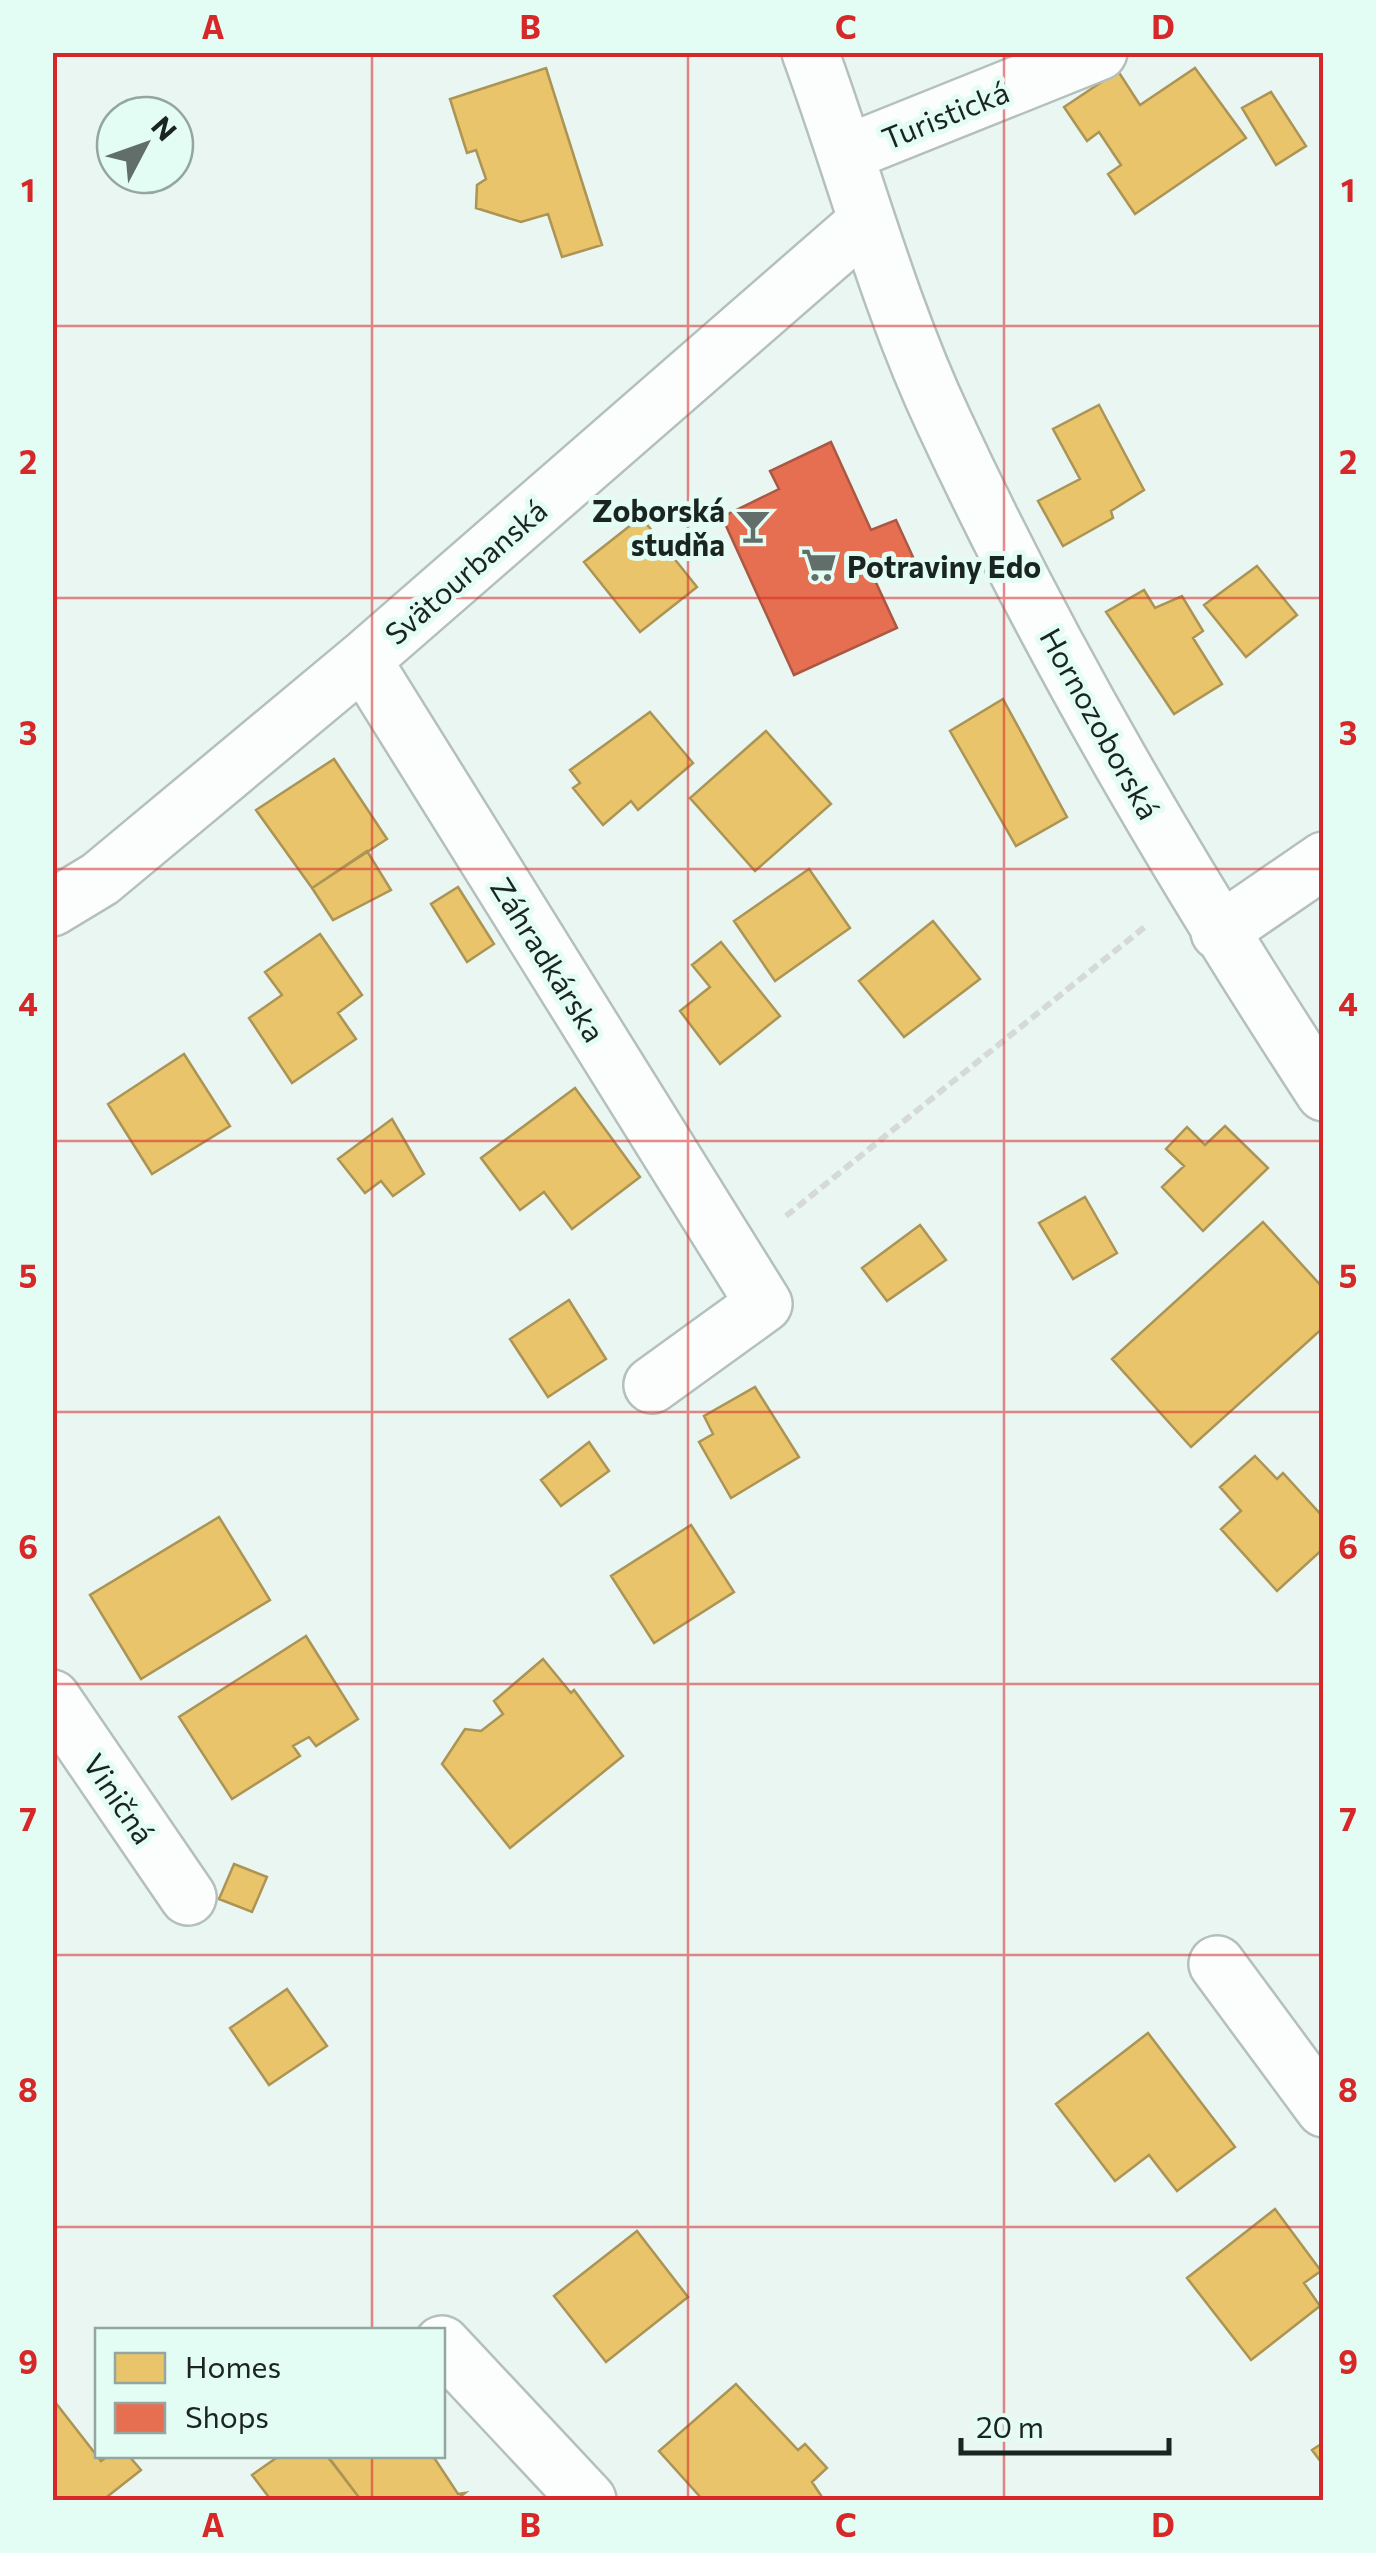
<svg xmlns="http://www.w3.org/2000/svg" width="1376" height="2553" viewBox="0 0 1376 2553" font-family="Commissioner,sans-serif">
<style>
.homes{fill:#e9c46a;stroke:#ab9454;stroke-width:2.5}
.shops{fill:#e76f51;stroke:#aa5843;stroke-width:2.5}
.lines{fill:none;stroke-linecap:round;stroke-linejoin:round}
.minor-casing{stroke:#b5c0bc;stroke-width:60}
.path{stroke:#d5d9d8;stroke-width:6;stroke-dasharray:10 5;stroke-linecap:butt}
.minor{stroke:#fcfefd;stroke-width:55}
.grid{fill:none;stroke:#d62828;stroke-width:2.5;stroke-opacity:0.55}
.labels{text-anchor:middle;dominant-baseline:central;stroke-width:10;stroke-linejoin:round;paint-order:stroke}
.street-label{font-size:30px;fill:#1a2421;stroke:#e3fcf4}
.poi-label{font-size:30px;font-weight:bold;fill:#1a2421;stroke:#e3fcf4;text-anchor:end}
.neatline{fill:none;stroke:#d62828;stroke-width:4}
.grid-label{font-size:32px;text-anchor:middle;font-weight:bold;fill:#d62828}
</style>
<rect width="100%" height="100%" fill="#e9f6f2"/>
<path class="homes" d="M 546,68 L 602,245 L 562,257 L 548,214 L 521,222 L 476,208 L 477,185 L 486,179 L 476,150 L 467,153 L 450,99 Z
M 1195,68 L 1246,138 L 1135,214 L 1108,174 L 1121,165 L 1099,132 L 1087,141 L 1064,107 L 1118,71 L 1140,105 Z
M 1271,92 L 1306,146 L 1276,165 L 1242,108 Z
M 1099,405 L 1144,490 L 1111,511 L 1113,518 L 1063,546 L 1038,501 L 1080,479 L 1053,429 Z
M 641,517 L 697,587 L 640,632 L 584,562 Z
M 1257,566 L 1297,615 L 1246,657 L 1204,605 Z
M 1144,590 L 1155,608 L 1182,596 L 1203,631 L 1193,638 L 1222,684 L 1174,714 L 1106,612 Z
M 1003,699 L 1067,817 L 1016,846 L 950,731 Z
M 650,712 L 693,763 L 638,810 L 631,801 L 603,825 L 573,788 L 580,783 L 570,770 Z
M 766,731 L 831,804 L 755,871 L 690,798 Z
M 334,759 L 387,839 L 312,888 L 256,810 Z
M 367,851 L 391,890 L 333,920 L 312,888 Z
M 809,869 L 850,928 L 775,981 L 734,921 Z
M 458,887 L 494,944 L 467,962 L 431,904 Z
M 933,921 L 980,979 L 904,1037 L 859,981 Z
M 320,934 L 362,995 L 338,1013 L 356,1039 L 292,1083 L 249,1018 L 282,995 L 265,972 Z
M 721,942 L 780,1016 L 720,1064 L 680,1011 L 710,987 L 692,965 Z
M 184,1054 L 230,1126 L 152,1174 L 108,1104 Z
M 575,1088 L 640,1177 L 572,1229 L 544,1192 L 520,1210 L 481,1158 Z
M 392,1119 L 424,1174 L 393,1196 L 381,1181 L 365,1193 L 338,1159 Z
M 1225,1126 L 1268,1168 L 1203,1231 L 1162,1187 L 1184,1166 L 1166,1149 L 1187,1127 L 1205,1145 Z
M 1085,1197 L 1117,1253 L 1073,1279 L 1039,1223 Z
M 1263,1222 L 1324,1289 L 1324,1327 L 1191,1447 L 1112,1359 Z
M 920,1225 L 946,1260 L 887,1301 L 862,1268 Z
M 569,1300 L 606,1359 L 548,1397 L 510,1339 Z
M 755,1387 L 799,1457 L 731,1498 L 699,1442 L 713,1434 L 704,1416 Z
M 589,1442 L 609,1471 L 561,1506 L 541,1480 Z
M 1255,1456 L 1277,1479 L 1283,1473 L 1324,1518 L 1324,1548 L 1277,1591 L 1221,1529 L 1241,1511 L 1220,1487 Z
M 219,1517 L 270,1600 L 141,1679 L 90,1595 Z
M 691,1525 L 734,1592 L 654,1643 L 611,1576 Z
M 306,1636 L 358,1719 L 316,1746 L 309,1737 L 293,1746 L 300,1756 L 232,1799 L 179,1717 Z
M 543,1659 L 571,1693 L 574,1690 L 623,1756 L 510,1848 L 442,1764 L 465,1729 L 481,1731 L 503,1714 L 494,1701 Z
M 234,1864 L 267,1877 L 252,1912 L 219,1899 Z
M 287,1989 L 327,2046 L 269,2085 L 230,2028 Z
M 1148,2033 L 1235,2147 L 1177,2191 L 1149,2155 L 1115,2181 L 1056,2104 Z
M 1275,2209 L 1321,2271 L 1304,2283 L 1320,2306 L 1251,2360 L 1187,2278 Z
M 637,2231 L 688,2297 L 606,2362 L 554,2296 Z
M 736,2384 L 798,2450 L 805,2444 L 827,2468 L 812,2482 L 824,2500 L 703,2500 L 659,2451 Z
M 55,2402 L 101,2461 L 108,2456 L 129,2456 L 141,2470 L 103,2500 L 52,2500 Z
M 1324,2442 L 1324,2466 L 1312,2450 Z
M 279,2456 L 327,2456 L 361,2500 L 271,2500 L 252,2475 Z
M 335,2456 L 433,2456 L 458,2494 L 465,2493 L 456,2500 L 361,2500 L 330,2459 Z"/>
<path class="shops" d="M 831,442 L 871,530 L 896,520 L 913,557 L 872,574 L 897,628 L 794,675 L 722,517 L 779,489 L 770,471 Z"/>
<g class="lines">
<defs>
<path id="minor" d="M 810,52 C 855,175 888,303 944,422 C 1052,655 1184,878 1324,1093
M 847,153 L 1099,52
M 363,660 L 764,1304 L 652,1385
M 52,908 L 100,879 L 363,660 L 867,221
M 1219,932 L 1324,860
M 52,1698 L 188,1897
M 1217,1964 L 1324,2109
M 442,2344 L 588,2500"/>
</defs>
<use href="#minor" class="minor-casing"/>
<path class="path" d="M 786,1216 L 1146,926"/>
<use href="#minor" class="minor"/>
</g>
<path class="grid" d="M 372,52 L 372,2330M 688,52 L 688,2500M 1004,52 L 1004,2500M 52,326 L 1324,326M 52,598 L 1324,598M 52,869 L 1324,869M 52,1141 L 1324,1141M 52,1412 L 1324,1412M 52,1684 L 1324,1684M 52,1955 L 1324,1955M 52,2227 L 1324,2227M 372,2456 L 372,2500"/>
<defs>
<symbol id="bar-bare" viewBox="-9 -9 18 18"><path d="M-6-5H6L.8 .8V4.5H3.5V6h-7V4.5H-.8V.8Z" fill="#626e6a" stroke="#e3fcf4" stroke-width="2.5" paint-order="stroke"/></symbol>
<symbol id="supermarket-bare" viewBox="-9 -9 18 18"><path d="M-6-5.5h2.5l.6 2H6L4.5 2H-2.5L-4.4-4H-6ZM-1.5 3.2a1.3 1.3 0 1 0 .1 0ZM3 3.2a1.3 1.3 0 1 0 .1 0Z" fill="#626e6a" stroke="#e3fcf4" stroke-width="2.5" paint-order="stroke"/></symbol>
</defs>
<g fill-rule="evenodd">
<use href="#bar-bare" x="728" y="501" width="50" height="50"/>
<use href="#supermarket-bare" x="794" y="540" width="50" height="50"/>
</g>
<g class="labels">
<g class="street-label">
<text transform="translate(945 114) rotate(-22)">Turistická</text>
<text transform="translate(465 571) rotate(-41)">Svätourbanská</text>
<text transform="translate(1101 723) rotate(61)">Hornozoborská</text>
<text transform="translate(549 959) rotate(58)">Záhradkárska</text>
<text transform="translate(120 1798) rotate(56)">Viničná</text>
</g>
<g class="poi-label">
<text x="725" y="509">Zoborská<tspan x="725" dy="34">studňa</tspan></text>
<text x="847" y="565" text-anchor="start">Potraviny Edo</text>
</g>
</g>
<rect width="1376" height="2553" fill="none" stroke="#e3fcf4" stroke-width="110"/>
<rect x="95" y="2328" width="350" height="130" fill="#e3fcf4" stroke="#93a6a0" stroke-width="2.5"/>
<rect x="115" y="2353" width="50" height="30" fill="#e9c46a" stroke="#93a6a0" stroke-width="2.5"/>
<text x="185" y="2378" font-size="30" fill="#1a2421">Homes</text>
<rect x="115" y="2403" width="50" height="30" fill="#e76f51" stroke="#93a6a0" stroke-width="2.5"/>
<text x="185" y="2428" font-size="30" fill="#1a2421">Shops</text>
<g transform="translate(145 145) rotate(49)"><circle r="48" fill="#e3fcf4" stroke="#93a6a0" stroke-width="2.5"/>
<path d="M0-8L18 38L0 25L-18 38Z" fill="#626e6a"/>
<text y="-15" font-size="28" font-weight="bold" text-anchor="middle" fill="#1a2421">N</text>
</g>
<path d="M961 2438v15h208v-15" fill="none" stroke="#1a2421" stroke-width="5"/>
<text x="976" y="2438" font-size="30" fill="#1a2421" stroke="#e3fcf4" stroke-width="8" paint-order="stroke">20 m</text>
<rect x="55" y="55" width="1266" height="2443" class="neatline"/>
<g class="grid-label">
<text x="213" y="39">A</text>
<text x="530" y="39">B</text>
<text x="846" y="39">C</text>
<text x="1163" y="39">D</text>
<text x="28" y="202">1</text>
<text x="1348" y="202">1</text>
<text x="28" y="474">2</text>
<text x="1348" y="474">2</text>
<text x="28" y="745">3</text>
<text x="1348" y="745">3</text>
<text x="28" y="1016">4</text>
<text x="1348" y="1016">4</text>
<text x="28" y="1288">5</text>
<text x="1348" y="1288">5</text>
<text x="28" y="1559">6</text>
<text x="1348" y="1559">6</text>
<text x="28" y="1831">7</text>
<text x="1348" y="1831">7</text>
<text x="28" y="2102">8</text>
<text x="1348" y="2102">8</text>
<text x="28" y="2374">9</text>
<text x="1348" y="2374">9</text>
<text x="213" y="2537">A</text>
<text x="530" y="2537">B</text>
<text x="846" y="2537">C</text>
<text x="1163" y="2537">D</text>
</g>
</svg>
